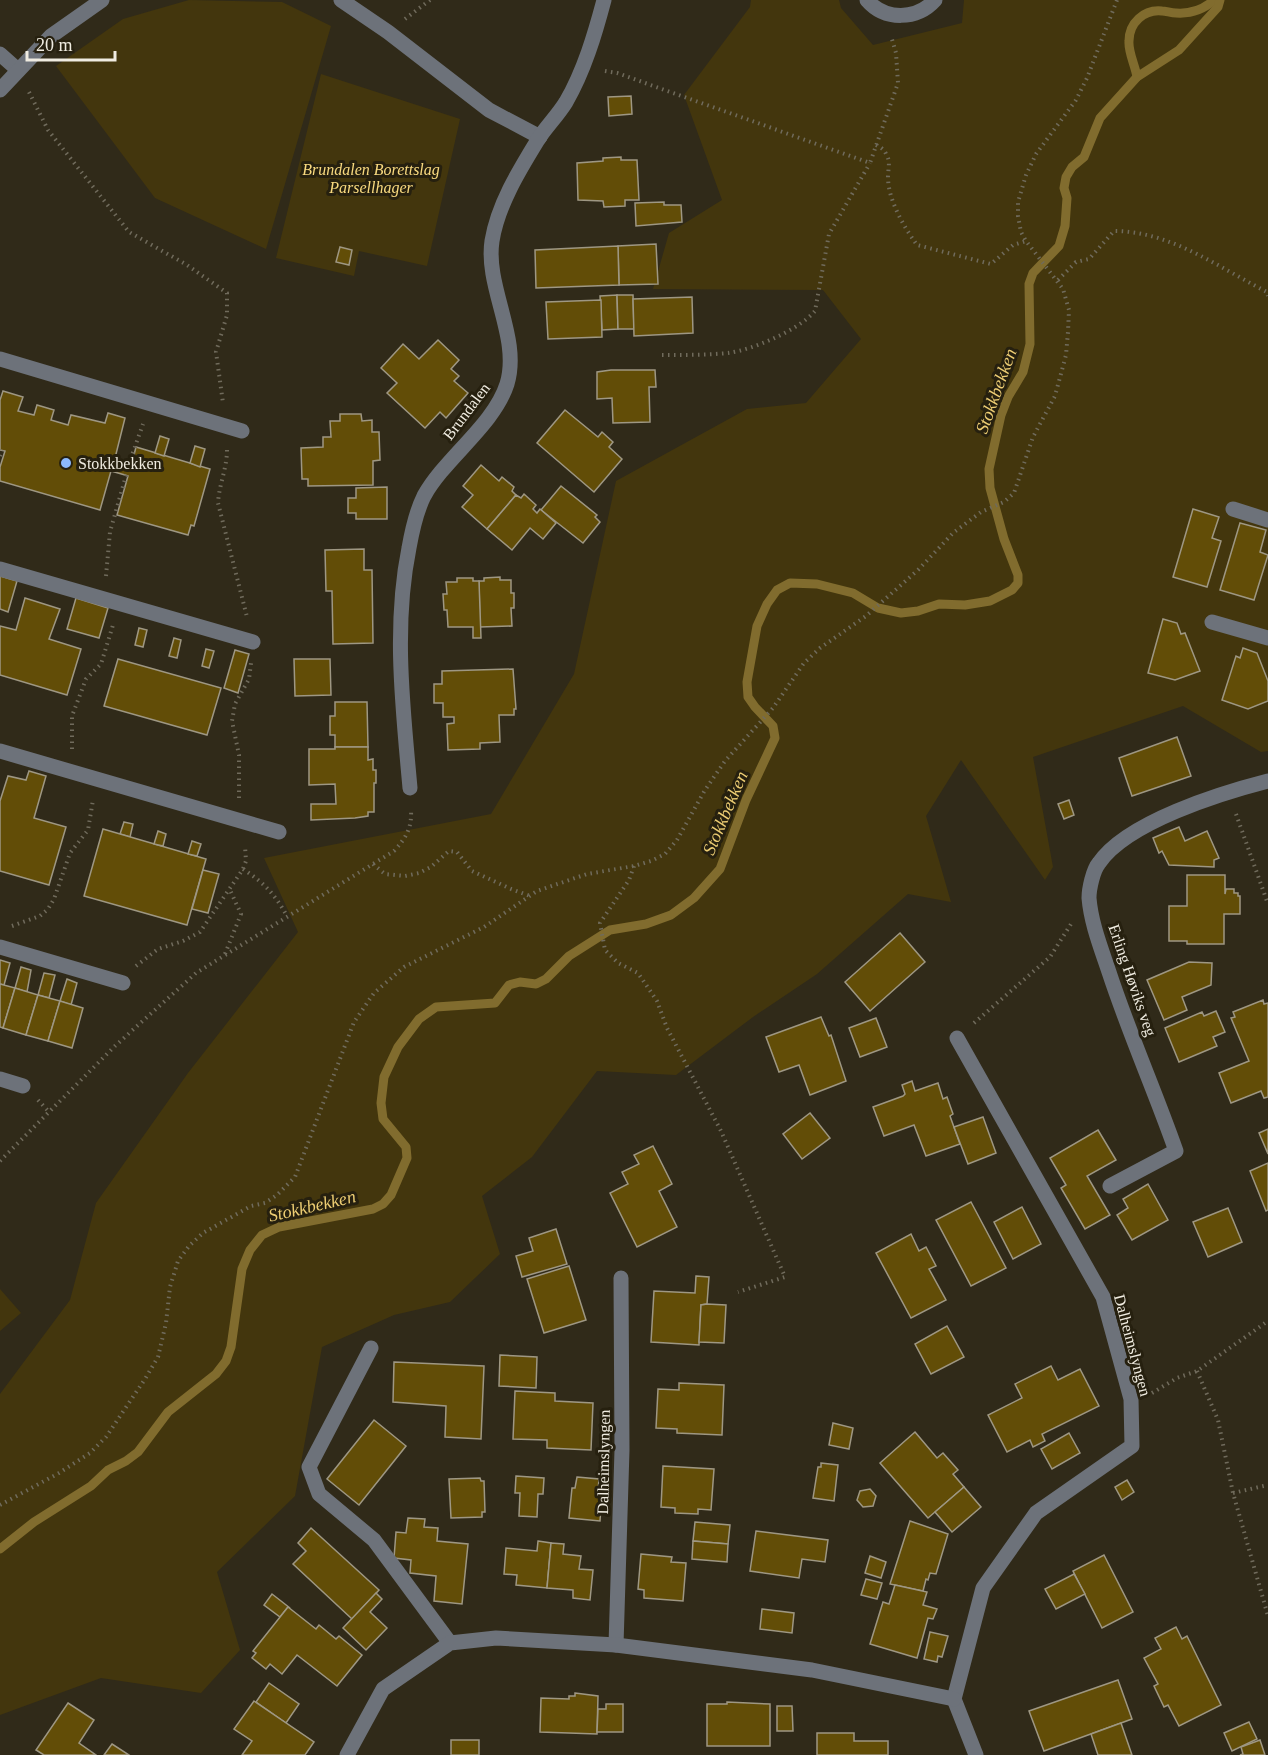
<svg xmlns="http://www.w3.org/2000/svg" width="1268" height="1755" font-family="Georgia,serif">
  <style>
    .green { fill: #43360d }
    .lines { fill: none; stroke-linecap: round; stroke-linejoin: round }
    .stream { stroke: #816c2e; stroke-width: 9 }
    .building { fill: #624d07; stroke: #9e9783; stroke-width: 1.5 }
    .path { stroke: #706b5c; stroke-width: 4; stroke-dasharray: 1.5 4.5; stroke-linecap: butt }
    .minor { stroke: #6d727a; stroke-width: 15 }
    .poi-dot { fill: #8cb9fc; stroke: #26200f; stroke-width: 2 }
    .labels { text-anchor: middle; stroke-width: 6; stroke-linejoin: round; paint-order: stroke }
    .park-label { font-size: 16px; font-style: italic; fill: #f8d97f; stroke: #26200f }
    .street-label { font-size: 16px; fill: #f0ece1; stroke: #26200f }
    .poi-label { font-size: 16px; fill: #f0ece1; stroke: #26200f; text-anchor: start }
    .water-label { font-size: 18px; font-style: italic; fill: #edcd73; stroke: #26200f }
  </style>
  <rect width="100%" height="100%" fill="#302a19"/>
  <!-- green -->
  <g class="green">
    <path d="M189 0 282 2 331 26 266 249 155 198 56 66 123 19Z"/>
    <path d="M751 0H839L841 8 873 45 962 23 964 0H1268V751L1261 752 1183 706 1033 757 1053 867 1045 880 961 760 926 816 951 902 908 894 817 974 753 1017 676 1075 597 1071 532 1157 482 1196 500 1254 450 1302 394 1315 322 1347 295 1496 217 1572 240 1650 201 1693 101 1678 0 1715V1394L70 1300 96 1203 188 1073 298 932 264 858 491 814 574 674 616 481 747 409 806 403 861 339 823 290 653 289 669 233 722 200 684 95 750 7Z"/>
    <path d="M321 74 460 119 427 266 359 251 354 276 276 258Z"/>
    <path d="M0 1289 21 1313 0 1331Z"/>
  </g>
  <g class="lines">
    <!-- stream -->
    <g class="stream">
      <path d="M1137 77C1135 65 1128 52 1129 41 1129 23 1144 9 1162 11 1166 11 1171 13 1176 13 1190 14 1203 10 1214 0"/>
      <path d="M0 1549 34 1522 91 1486 108 1470 126 1461 138 1452 168 1412 216 1374 226 1361 231 1347 242 1269 250 1250 262 1235 279 1227 373 1209 383 1204 391 1195 407 1158 406 1147 383 1119 381 1103 384 1077 398 1047 419 1019 436 1007 495 1003 509 985 520 982 536 984 546 979 569 956 610 930 646 924 671 915 694 898 720 869 746 800 775 738 773 726 755 707 748 697 747 682 757 626 767 604 777 590 790 583 817 584 853 593 878 608 901 613 918 611 939 604 965 605 990 601 1012 590 1018 583V575L1004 539 990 488 989 469 1001 415 1008 397 1023 372 1030 344 1029 284 1033 273 1059 246 1065 226 1067 198 1064 188 1066 177 1072 167 1084 157 1100 118 1137 77 1179 50 1218 7 1220 0"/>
    </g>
  </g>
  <!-- building -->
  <g class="building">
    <path d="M631 96 632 114 609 116 608 97Z"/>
    <path d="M621 157V160H637L639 200H625V206L604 207 603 201 578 200 577 163 603 161V158Z"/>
    <path d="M664 202V205H681L682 222 636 226 635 203Z"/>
    <path d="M656 244 658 284 619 285 618 246Z"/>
    <path d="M618 246 619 285 536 288 535 250Z"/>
    <path d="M340 247 352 250 349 265 336 262Z"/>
    <path d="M617 295 618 329 602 330 600 296Z"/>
    <path d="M617 295H633L634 329H618Z"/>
    <path d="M692 297 693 333 634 336 633 299Z"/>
    <path d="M601 300 602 337 548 339 546 302Z"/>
    <path d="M438 340 459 360 451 369 459 376 454 381 468 393 446 418 440 412 425 428 387 393 397 383 381 368 403 344 419 359Z"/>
    <path d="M611 370H655L656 387H649L650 422 613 423 612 398 597 399V372Z"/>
    <path d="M3 391 23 397 18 411 34 415 37 405 54 410 51 420 68 425 71 415 105 423 108 413 125 418 115 458 132 463 136 447 210 469 194 526 191 525 188 535 117 515 128 476 125 475 111 471 100 510 0 481V467L5 451 0 450V400Z"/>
    <path d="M565 410 598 437 602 432 613 442 609 447 622 459 594 492 537 443Z"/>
    <path d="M340 414H361L362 421 372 420V432H379L380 460 373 461V485L308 486V479H302L301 448 323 447V437H331L330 421H340Z"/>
    <path d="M160 436 169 439 164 456 155 453Z"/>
    <path d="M195 446 205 449 200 467 190 463Z"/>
    <path d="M481 465 499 481 502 477 514 487 512 491 516 495 487 529 462 507 473 495 463 486Z"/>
    <path d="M561 486 597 515 595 517 600 522 583 543 541 510Z"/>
    <path d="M387 487V519H356V513H348V498H356V488Z"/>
    <path d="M524 494 536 505 533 509 537 513 540 509 556 523 543 539 530 528 512 550 487 529 516 495 521 498Z"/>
    <path d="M1193 509 1219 517 1212 538 1221 541 1207 587 1173 577Z"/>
    <path d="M1240 523 1266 530 1260 552 1268 555 1254 600 1220 590Z"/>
    <path d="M364 549V570H372L373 643 333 644 332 591H326L325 550Z"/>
    <path d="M0 576 17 581 8 612 0 609Z"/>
    <path d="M500 577V580H511V593H514V608H511L512 626 480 627 479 581H484V578Z"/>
    <path d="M457 578H473V581H479L481 638H473V627H448L447 610H444L443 594H447L446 582H457Z"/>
    <path d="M25 598 60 609 49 639 81 649 67 695 0 675V626L16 630Z"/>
    <path d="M76 598 108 608 99 638 67 629Z"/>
    <path d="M1163 619 1177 623 1181 634 1185 633 1200 671 1175 680 1148 673Z"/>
    <path d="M139 628 147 630 143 647 135 645Z"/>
    <path d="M174 638 181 640 177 658 169 656Z"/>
    <path d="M1243 648 1257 653 1268 681V701L1248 709 1222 700 1236 656 1240 658Z"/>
    <path d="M206 649 214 651 209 668 202 666Z"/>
    <path d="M235 650 249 654 238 693 224 688Z"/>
    <path d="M118 659 221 688 207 735 104 706Z"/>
    <path d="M294 659H330L331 695 295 696Z"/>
    <path d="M513 669 516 709H514V715H499L500 742 480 743V749L448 750 447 724 454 723V717H443V703H434V684H442V671Z"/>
    <path d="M335 702H367L368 747H335V735H330V716H335Z"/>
    <path d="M1177 737 1191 776 1132 796 1119 758Z"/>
    <path d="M335 747H368V760L373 759V770H376V783H374V812H368V816L355 818 311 820V804H336L335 784 309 785V749H335Z"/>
    <path d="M29 771 46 776 34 818 66 827 49 885 0 871V801L8 776 26 780Z"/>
    <path d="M1069 800 1074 815 1064 819 1058 804Z"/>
    <path d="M124 822 133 824 130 837 120 834Z"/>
    <path d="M1179 827 1185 841 1207 831 1219 858 1214 860V867L1169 865 1162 851 1159 853 1153 838Z"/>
    <path d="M103 829 206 859 187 925 84 896Z"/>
    <path d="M158 831 166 834 163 846 154 844Z"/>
    <path d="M192 841 201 844 197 856 188 854Z"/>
    <path d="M203 870 219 874 208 913 192 909Z"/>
    <path d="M1187 875H1225V894L1226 889H1234V893H1238V896H1240V914H1224V944H1187V941H1169V906H1187Z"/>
    <path d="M900 933 925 962 870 1011 845 982Z"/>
    <path d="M0 960 10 963 4 985 0 984Z"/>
    <path d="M1189 962 1212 963 1211 985 1182 997 1187 1010 1164 1020 1147 980Z"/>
    <path d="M21 967 31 970 27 992 15 988Z"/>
    <path d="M44 973 55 975 49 998 38 995Z"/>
    <path d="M67 979 77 983 71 1005 60 1001Z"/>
    <path d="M0 984 15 988 3 1028 0 1027Z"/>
    <path d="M15 988 38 995 26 1035 3 1028Z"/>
    <path d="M38 995 60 1001 48 1041 26 1035Z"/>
    <path d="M1263 1000 1264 1004 1268 1003V1097L1264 1098 1261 1091 1231 1103 1219 1073 1249 1061 1231 1018 1235 1017 1233 1012Z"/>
    <path d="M60 1001 83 1008 72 1048 48 1041Z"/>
    <path d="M1216 1011 1225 1032 1213 1037 1217 1046 1179 1062 1165 1028 1202 1012 1204 1016Z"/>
    <path d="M821 1017 829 1036 831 1035 846 1081 810 1095 799 1065 779 1072 766 1037Z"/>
    <path d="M876 1018 887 1047 860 1057 849 1028Z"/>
    <path d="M912 1081 915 1091 938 1083 943 1099 947 1097 953 1114 950 1116 960 1144 926 1156 914 1125 884 1136 873 1107 903 1096 905 1094 902 1085Z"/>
    <path d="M810 1113 830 1138 802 1159 783 1134Z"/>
    <path d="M983 1117 996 1153 968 1164 954 1127Z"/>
    <path d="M1268 1129V1154L1259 1133Z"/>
    <path d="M1098 1130 1116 1160 1087 1176 1110 1215 1085 1229 1061 1188 1066 1185 1050 1158Z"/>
    <path d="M653 1146 672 1184 659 1191 677 1227 637 1247 610 1193 628 1184 622 1172 639 1164 634 1155Z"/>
    <path d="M1268 1163V1210L1266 1211 1250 1171Z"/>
    <path d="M1148 1184 1168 1220 1132 1240 1117 1215 1128 1208 1123 1199Z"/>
    <path d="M971 1202 1006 1268 971 1286 936 1220Z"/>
    <path d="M1022 1207 1041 1244 1013 1259 994 1222Z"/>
    <path d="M1228 1208 1242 1242 1208 1257 1193 1222Z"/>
    <path d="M556 1229 567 1264 522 1277 516 1256 533 1251 529 1238Z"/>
    <path d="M911 1234 919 1251 926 1247 936 1266 929 1269 946 1300 911 1318 876 1253Z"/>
    <path d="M569 1266 586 1320 544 1333 527 1279Z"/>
    <path d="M696 1276 709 1277 707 1304 701 1305 699 1345 651 1342 654 1291 695 1293Z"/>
    <path d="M707 1304 726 1305 724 1343 699 1342 701 1305Z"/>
    <path d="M947 1326 964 1357 931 1374 915 1344Z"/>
    <path d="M500 1355 537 1357 536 1388 499 1386Z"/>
    <path d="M394 1362 484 1366 481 1439 445 1437 446 1406 393 1402Z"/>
    <path d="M1051 1366 1058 1380 1080 1369 1099 1406 1042 1434 1045 1441 1033 1447 1030 1440 1007 1452 988 1415 1022 1398 1015 1384Z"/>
    <path d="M679 1383 724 1385 722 1435 677 1433V1429L656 1428 658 1389 679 1390Z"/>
    <path d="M515 1391 555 1393V1401L593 1403 591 1450 547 1448V1440L513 1439Z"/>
    <path d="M374 1420 406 1446 359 1505 327 1479Z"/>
    <path d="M833 1423 853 1428 849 1449 829 1445Z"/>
    <path d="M915 1432 937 1458 943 1453 958 1470 953 1474 964 1487 928 1518 880 1463Z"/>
    <path d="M1069 1433 1080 1453 1052 1469 1041 1449Z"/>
    <path d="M821 1463 838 1465 834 1501 813 1498 818 1467H821Z"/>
    <path d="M663 1466 714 1469 711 1510 698 1509V1514L675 1513V1508L661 1507Z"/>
    <path d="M516 1476 544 1478 543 1494H538L537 1517 519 1516 520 1493H515Z"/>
    <path d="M577 1477 599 1479 598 1491H602L600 1521 569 1518 572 1488H575Z"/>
    <path d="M480 1478 481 1481H484L485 1512H482V1517L451 1518 449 1479Z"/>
    <path d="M1127 1480 1134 1492 1122 1500 1115 1487Z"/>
    <path d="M964 1487 981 1507 952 1532 935 1512Z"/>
    <path d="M870 1489 876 1496 873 1506 863 1507 857 1500 860 1491Z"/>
    <path d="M408 1518 425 1519 424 1527 438 1528 437 1541 468 1544 462 1604 434 1601 436 1576 410 1573 411 1560 394 1558 396 1532 406 1533Z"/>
    <path d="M910 1521 948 1534 936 1574 930 1573 928 1580 926 1579 923 1591 890 1584Z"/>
    <path d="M695 1522 730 1525 728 1544 693 1541Z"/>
    <path d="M311 1528 379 1590 352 1619 293 1564 306 1551 298 1543Z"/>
    <path d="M756 1531 828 1540 825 1562 802 1559 799 1578 750 1571Z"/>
    <path d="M538 1541 551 1543 547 1588 516 1585 517 1575 504 1574 506 1548 537 1551Z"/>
    <path d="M693 1541 728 1544 727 1562 692 1559Z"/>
    <path d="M551 1543 564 1544 563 1554 581 1556 579 1569 593 1570 590 1600 573 1598V1590L547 1588Z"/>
    <path d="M641 1554 672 1557 671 1562 686 1563 683 1601 644 1598V1590L638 1589Z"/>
    <path d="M1104 1555 1133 1612 1102 1628 1073 1571Z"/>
    <path d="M870 1556 886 1562 881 1578 865 1573Z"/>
    <path d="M1074 1574 1085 1594 1056 1609 1045 1589Z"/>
    <path d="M866 1579 882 1583 877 1599 861 1595Z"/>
    <path d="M895 1585 927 1592 923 1605 937 1609 933 1619 928 1618 917 1658 870 1644 883 1602 889 1604Z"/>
    <path d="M376 1593 382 1599 370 1612 387 1628 366 1650 343 1628Z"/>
    <path d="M272 1594 290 1608 288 1607 280 1617 264 1605Z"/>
    <path d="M288 1607 316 1629 319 1625 336 1639 339 1636 362 1655 337 1686 297 1655 282 1674 270 1664 266 1669 252 1658 256 1653 253 1651Z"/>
    <path d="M762 1609 794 1613 792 1633 760 1629Z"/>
    <path d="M1176 1627 1182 1639 1187 1636 1221 1705 1179 1726 1168 1705 1164 1707 1154 1686 1158 1684 1144 1658 1161 1649 1155 1638Z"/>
    <path d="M930 1632 948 1636 942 1657 938 1656 937 1662 924 1659Z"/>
    <path d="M1118 1680 1132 1719 1044 1751 1029 1711Z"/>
    <path d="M269 1683 299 1704 286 1723 256 1702Z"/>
    <path d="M575 1693 598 1696 597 1734 540 1732 541 1698 569 1699V1696H575Z"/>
    <path d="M254 1701 314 1742 305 1755H242L252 1741 234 1729Z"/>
    <path d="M727 1702 770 1704V1746H707V1704H727Z"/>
    <path d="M68 1703 94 1720 79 1743 96 1755H44L36 1750Z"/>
    <path d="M606 1704H623V1732H597L598 1709H606Z"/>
    <path d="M777 1706H792L793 1731H777Z"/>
    <path d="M1249 1722 1257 1739 1232 1751 1224 1733Z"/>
    <path d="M1121 1723 1132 1755H1098L1091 1734Z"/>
    <path d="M817 1733H854V1741H888V1755H817Z"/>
    <rect x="451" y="1740" width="28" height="15"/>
    <path d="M1260 1740 1265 1755H1240L1243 1754 1241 1747Z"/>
    <path d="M112 1744 129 1755H104Z"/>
  </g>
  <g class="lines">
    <!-- path -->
    <g class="path">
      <path d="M405 19 430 0"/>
      <path d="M605 71 617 73 870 163 898 83 896 53 891 36"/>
      <path d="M29 92 48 130 129 232 187 265 227 293V315L216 352 223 403"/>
      <path d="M876 145C880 147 884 149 886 154 891 162 888 168 888 177 888 200 904 227 917 245L991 264 1013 245 1026 241"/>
      <path d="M1058 280 1076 262 1089 259 1114 231C1170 231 1218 267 1267 292L1268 296"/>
      <path d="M662 355C684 355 706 355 728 353 752 350 799 330 815 311L829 234 870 163"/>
      <path d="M227 450C227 468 219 485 218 503L247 617"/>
      <path d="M0 456 2 450"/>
      <path d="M106 576 110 532 131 458 143 424"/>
      <path d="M72 749V716L86 679 101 664 113 625"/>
      <path d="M239 798V755L232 721 235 704 249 679 251 663"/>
      <path d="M1236 814 1268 904"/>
      <path d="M373 864 385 874 405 876 419 873 431 867 449 851 457 852 472 871 511 889 530 896"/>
      <path d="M634 866 629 880 600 923 605 950 618 963 638 973 657 1001 667 1028 721 1131 785 1277 738 1292"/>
      <path d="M243 869C264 883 274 893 287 916"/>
      <path d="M12 926 40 916 48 909 54 899 70 853 88 830 93 800"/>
      <path d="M225 954 241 914 230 890"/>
      <path d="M136 966 158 949 183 941 200 932 243 869 246 861 245 846"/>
      <path d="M974 1023 1050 957 1071 924"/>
      <path d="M38 1100 50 1113"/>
      <path d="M0 1161 115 1046 196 973 394 851C406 838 412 828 411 810"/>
      <path d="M1197 1371 1218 1420 1233 1493 1268 1616"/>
      <path d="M1152 1393 1177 1378 1197 1371 1268 1321"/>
      <path d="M1233 1493 1268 1485"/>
      <path d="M0 1505 59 1473 90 1453 106 1437 145 1379 158 1357 166 1323 170 1287 178 1261 189 1246 203 1233 251 1206 265 1203 277 1195 295 1177 354 1022 374 993 404 967 484 927 537 891 587 874 634 866 651 861 665 854 677 840 705 790 725 761 773 708 804 663 820 648 866 616 919 569 953 533 981 512 1004 502 1014 493 1033 437 1055 396 1066 355 1068 332 1069 310 1063 289 1026 241 1021 232 1018 216V202L1026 175 1036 154 1076 100 1087 78 1117 0"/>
    </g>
    <!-- minor -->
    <g class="minor">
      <path d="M341 0 388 32 489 110 540 137"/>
      <path d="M867 0C885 21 917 20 935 0"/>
      <path d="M0 54 18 70"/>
      <path d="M0 90 51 36 102 0"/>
      <path d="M0 359 242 431"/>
      <path d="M1233 509 1268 520"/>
      <path d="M0 569 253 642"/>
      <path d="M1212 622 1268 638"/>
      <path d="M0 751 279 832"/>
      <path d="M410 788C403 709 393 627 409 548 412 531 416 512 424 496 445 458 494 425 507 384 521 338 485 287 492 241 498 204 520 169 539 138 547 126 558 115 566 102 584 71 595 34 604 0"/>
      <path d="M0 947 123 983"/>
      <path d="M957 1038 1103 1297 1131 1399 1132 1446 1036 1513 983 1588 954 1699 976 1755"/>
      <path d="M0 1079 23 1086"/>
      <path d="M1110 1186 1176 1151C1155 1091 1129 1033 1109 972 1101 948 1091 923 1089 898 1089 889 1093 870 1099 863 1127 822 1221 793 1268 781"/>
      <path d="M371 1348 309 1467 319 1494 374 1540 450 1643"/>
      <path d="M616 1645 622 1450 621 1278"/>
      <path d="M347 1755 383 1689 450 1643 496 1638 616 1645 812 1670 954 1699"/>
    </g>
  </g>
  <!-- markers -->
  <circle class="poi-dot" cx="66" cy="463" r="6"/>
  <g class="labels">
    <!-- park labels -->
    <g class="park-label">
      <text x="371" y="175">Brundalen Borettslag<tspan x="371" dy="18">Parsellhager</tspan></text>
    </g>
    <!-- street labels -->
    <g class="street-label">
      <text transform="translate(466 411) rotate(-53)" y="6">Brundalen</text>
      <text transform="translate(1133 980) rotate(71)" y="6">Erling Høviks veg</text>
      <text transform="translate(1133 1345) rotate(75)" y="6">Dalheimslyngen</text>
      <text transform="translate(603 1462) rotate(-89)" y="6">Dalheimslyngen</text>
    </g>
    <!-- poi labels -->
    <g class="poi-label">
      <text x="78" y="469">Stokkbekken</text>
    </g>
    <!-- water labels -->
    <g class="water-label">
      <text transform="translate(996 391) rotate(-70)" y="6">Stokkbekken</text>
      <text transform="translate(725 813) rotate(-67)" y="6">Stokkbekken</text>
      <text transform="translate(312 1206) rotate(-13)" y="6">Stokkbekken</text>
    </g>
  </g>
  <!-- scale -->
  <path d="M27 51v9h88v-9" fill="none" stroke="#f0ece1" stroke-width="3"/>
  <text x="36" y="51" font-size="18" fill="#f0ece1" stroke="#26200f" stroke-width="4.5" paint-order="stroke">20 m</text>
</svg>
